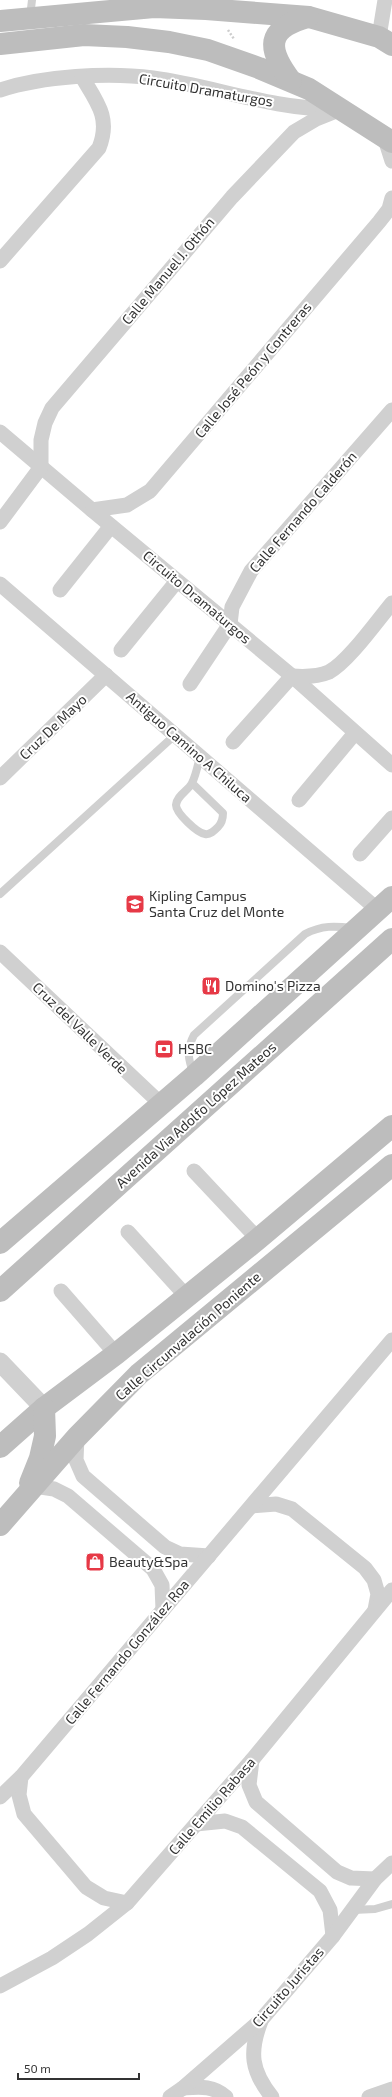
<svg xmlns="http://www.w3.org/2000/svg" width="392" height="2097" font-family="'Exo 2',sans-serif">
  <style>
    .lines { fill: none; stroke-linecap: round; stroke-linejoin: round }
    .path { stroke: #cdcdcd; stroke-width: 2.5; stroke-dasharray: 2 2; stroke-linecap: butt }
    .service { stroke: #d0d0d0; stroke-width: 8 }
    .minor { stroke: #d0d0d0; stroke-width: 15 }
    .tertiary { stroke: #d0d0d0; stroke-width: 19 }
    .secondary { stroke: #bdbdbd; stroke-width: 22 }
    .labels { text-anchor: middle; stroke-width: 4; stroke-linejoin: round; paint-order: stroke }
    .street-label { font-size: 14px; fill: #333; stroke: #fff }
    .poi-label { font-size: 14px; fill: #333; stroke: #fff; text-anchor: start }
  </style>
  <rect width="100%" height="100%" fill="#fff"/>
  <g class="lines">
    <!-- path -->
    <path class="path" d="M228 30 234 39"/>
    <!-- service -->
    <g class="service">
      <path d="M30 17 32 0"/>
      <path d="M192 783 223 813C223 819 222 823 218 827 214 831 210 835 205 834 197 833 176 813 176 805 177 795 188 791 192 783 196 775 198 765 200 756"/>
      <path d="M0 894 175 735"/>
      <path d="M194 1075C188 1059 186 1050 194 1035L305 934C322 925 335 926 353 928"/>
      <path d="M353 1910 375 1909 392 1904"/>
    </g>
    <!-- minor -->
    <g class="minor">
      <path d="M379 37 385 0"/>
      <path d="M0 90C43 76 108 72 153 78 213 86 272 109 332 109"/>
      <path d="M384 136 392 161"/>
      <path d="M0 261 99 148C111 118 97 102 82 77"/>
      <path d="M0 432 92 510 292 676 392 765"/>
      <path d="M92 510 127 505 150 491 379 222 389 209 392 198"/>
      <path d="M0 522 41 467V440L45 423 52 408 232 197 294 132 316 119 341 109"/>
      <path d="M0 584 378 910"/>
      <path d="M60 590 111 526"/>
      <path d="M121 650 177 581"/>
      <path d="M190 684 230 624 232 607 251 571 392 410"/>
      <path d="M233 742 292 676C305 677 317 677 329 672 348 662 377 621 392 603"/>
      <path d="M0 778 106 675"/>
      <path d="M299 800 355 733"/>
      <path d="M360 854 392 818"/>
      <path d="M0 952 161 1104"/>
      <path d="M194 1171 258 1239"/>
      <path d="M128 1232 187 1297"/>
      <path d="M61 1291 116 1354"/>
      <path d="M77 1437 76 1460 83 1476 165 1547 180 1554 209 1556"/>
      <path d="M34 1486 54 1489 68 1496 153 1569 162 1585 163 1610"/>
      <path d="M252 1506 276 1504 292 1509 365 1568 374 1580 378 1594 375 1610"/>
      <path d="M252 1760 249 1785 256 1802 337 1872 351 1878 375 1879"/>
      <path d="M21 1777 19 1795 24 1814 86 1887 104 1898 127 1903"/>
      <path d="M0 1797 21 1777 392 1340"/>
      <path d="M196 1824 225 1821 242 1827 320 1891 330 1910 333 1936"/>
      <path d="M0 1986 52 1958 88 1934 127 1903 252 1760 392 1590"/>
      <path d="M261 2021C249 2052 251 2071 272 2097"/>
      <path d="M183 2088C199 2087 213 2085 226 2097"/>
      <path d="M170 2097 183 2088 261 2020 333 1936 375 1879 392 1863"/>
      <path d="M369 2097 392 2089"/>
    </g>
    <!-- tertiary -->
    <path class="tertiary" d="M0 1362 44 1408"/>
    <!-- secondary -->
    <g class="secondary">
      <path d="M0 21 154 7 206 9 309 17 379 37 392 45"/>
      <path d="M0 44 84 35 127 37 169 42 208 50 259 68 309 89 392 142"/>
      <path d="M291 81C267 49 265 29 308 17"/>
      <path d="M0 1243 194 1076 392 897"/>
      <path d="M0 1291 392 939"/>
      <path d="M0 1447 44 1408 116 1354 258 1239 392 1126"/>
      <path d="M30 1483 40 1458 45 1436 44 1408"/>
      <path d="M0 1525 77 1437 139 1374 392 1165"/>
    </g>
  </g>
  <!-- icons -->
  <defs>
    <g id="school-square" transform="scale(1)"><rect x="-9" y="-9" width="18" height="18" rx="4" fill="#e63946" stroke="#fff"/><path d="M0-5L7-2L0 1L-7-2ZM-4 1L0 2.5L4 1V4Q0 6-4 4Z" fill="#fff"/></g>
    <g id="restaurant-square" transform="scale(1)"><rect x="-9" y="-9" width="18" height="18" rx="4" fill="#e63946" stroke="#fff"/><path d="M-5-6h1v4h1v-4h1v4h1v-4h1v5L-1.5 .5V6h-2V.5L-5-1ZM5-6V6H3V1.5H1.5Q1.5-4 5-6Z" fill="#fff"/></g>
    <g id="bank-square" transform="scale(1)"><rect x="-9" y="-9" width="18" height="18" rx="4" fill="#e63946" stroke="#fff"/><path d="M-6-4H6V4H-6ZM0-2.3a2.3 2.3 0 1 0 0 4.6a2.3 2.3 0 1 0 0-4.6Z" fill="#fff"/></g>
    <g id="shop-square" transform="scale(1)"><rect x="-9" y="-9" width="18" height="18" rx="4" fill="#e63946" stroke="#fff"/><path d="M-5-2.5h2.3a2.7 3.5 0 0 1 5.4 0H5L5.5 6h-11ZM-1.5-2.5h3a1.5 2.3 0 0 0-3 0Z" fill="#fff"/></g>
  </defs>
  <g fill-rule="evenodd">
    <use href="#school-square" x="135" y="904"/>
    <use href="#restaurant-square" x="211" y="986"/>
    <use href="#bank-square" x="164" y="1049"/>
    <use href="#shop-square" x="95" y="1562"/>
  </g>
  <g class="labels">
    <!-- street labels -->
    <g class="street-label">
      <text transform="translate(206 90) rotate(10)" y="5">Circuito Dramaturgos</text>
      <text transform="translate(168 271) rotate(-50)" y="5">Calle Manuel J. Othón</text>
      <text transform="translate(253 370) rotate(-50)" y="5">Calle José Peón y Contreras</text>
      <text transform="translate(303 512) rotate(-49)" y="5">Calle Fernando Calderón</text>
      <text transform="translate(197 597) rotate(40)" y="5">Circuito Dramaturgos</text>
      <text transform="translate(53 727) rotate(-44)" y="5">Cruz De Mayo</text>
      <text transform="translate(189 747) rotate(41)" y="5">Antiguo Camino A Chiluca</text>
      <text transform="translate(80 1028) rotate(44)" y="5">Cruz del Valle Verde</text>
      <text transform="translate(196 1115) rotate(-42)" y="5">Avenida Via Adolfo López Mateos</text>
      <text transform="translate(188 1336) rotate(-41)" y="5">Calle Circunvalación Poniente</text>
      <text transform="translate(127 1652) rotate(-50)" y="5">Calle Fernando González Roa</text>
      <text transform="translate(212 1806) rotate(-49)" y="5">Calle Emilio Rabasa</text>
      <text transform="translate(288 1987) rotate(-49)" y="5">Circuito Juristas</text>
    </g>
    <!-- poi labels -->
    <g class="poi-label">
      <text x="149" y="901">Kipling Campus<tspan x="149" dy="16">Santa Cruz del Monte</tspan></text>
      <text x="225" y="991">Domino's Pizza</text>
      <text x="178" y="1054">HSBC</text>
      <text x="109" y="1567">Beauty&amp;Spa</text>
    </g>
  </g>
  <!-- scale -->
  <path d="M18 2073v6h121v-6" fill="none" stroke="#333333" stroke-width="2"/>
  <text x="24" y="2073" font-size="12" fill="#333333" stroke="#ffffff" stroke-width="3" paint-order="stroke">50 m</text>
</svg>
